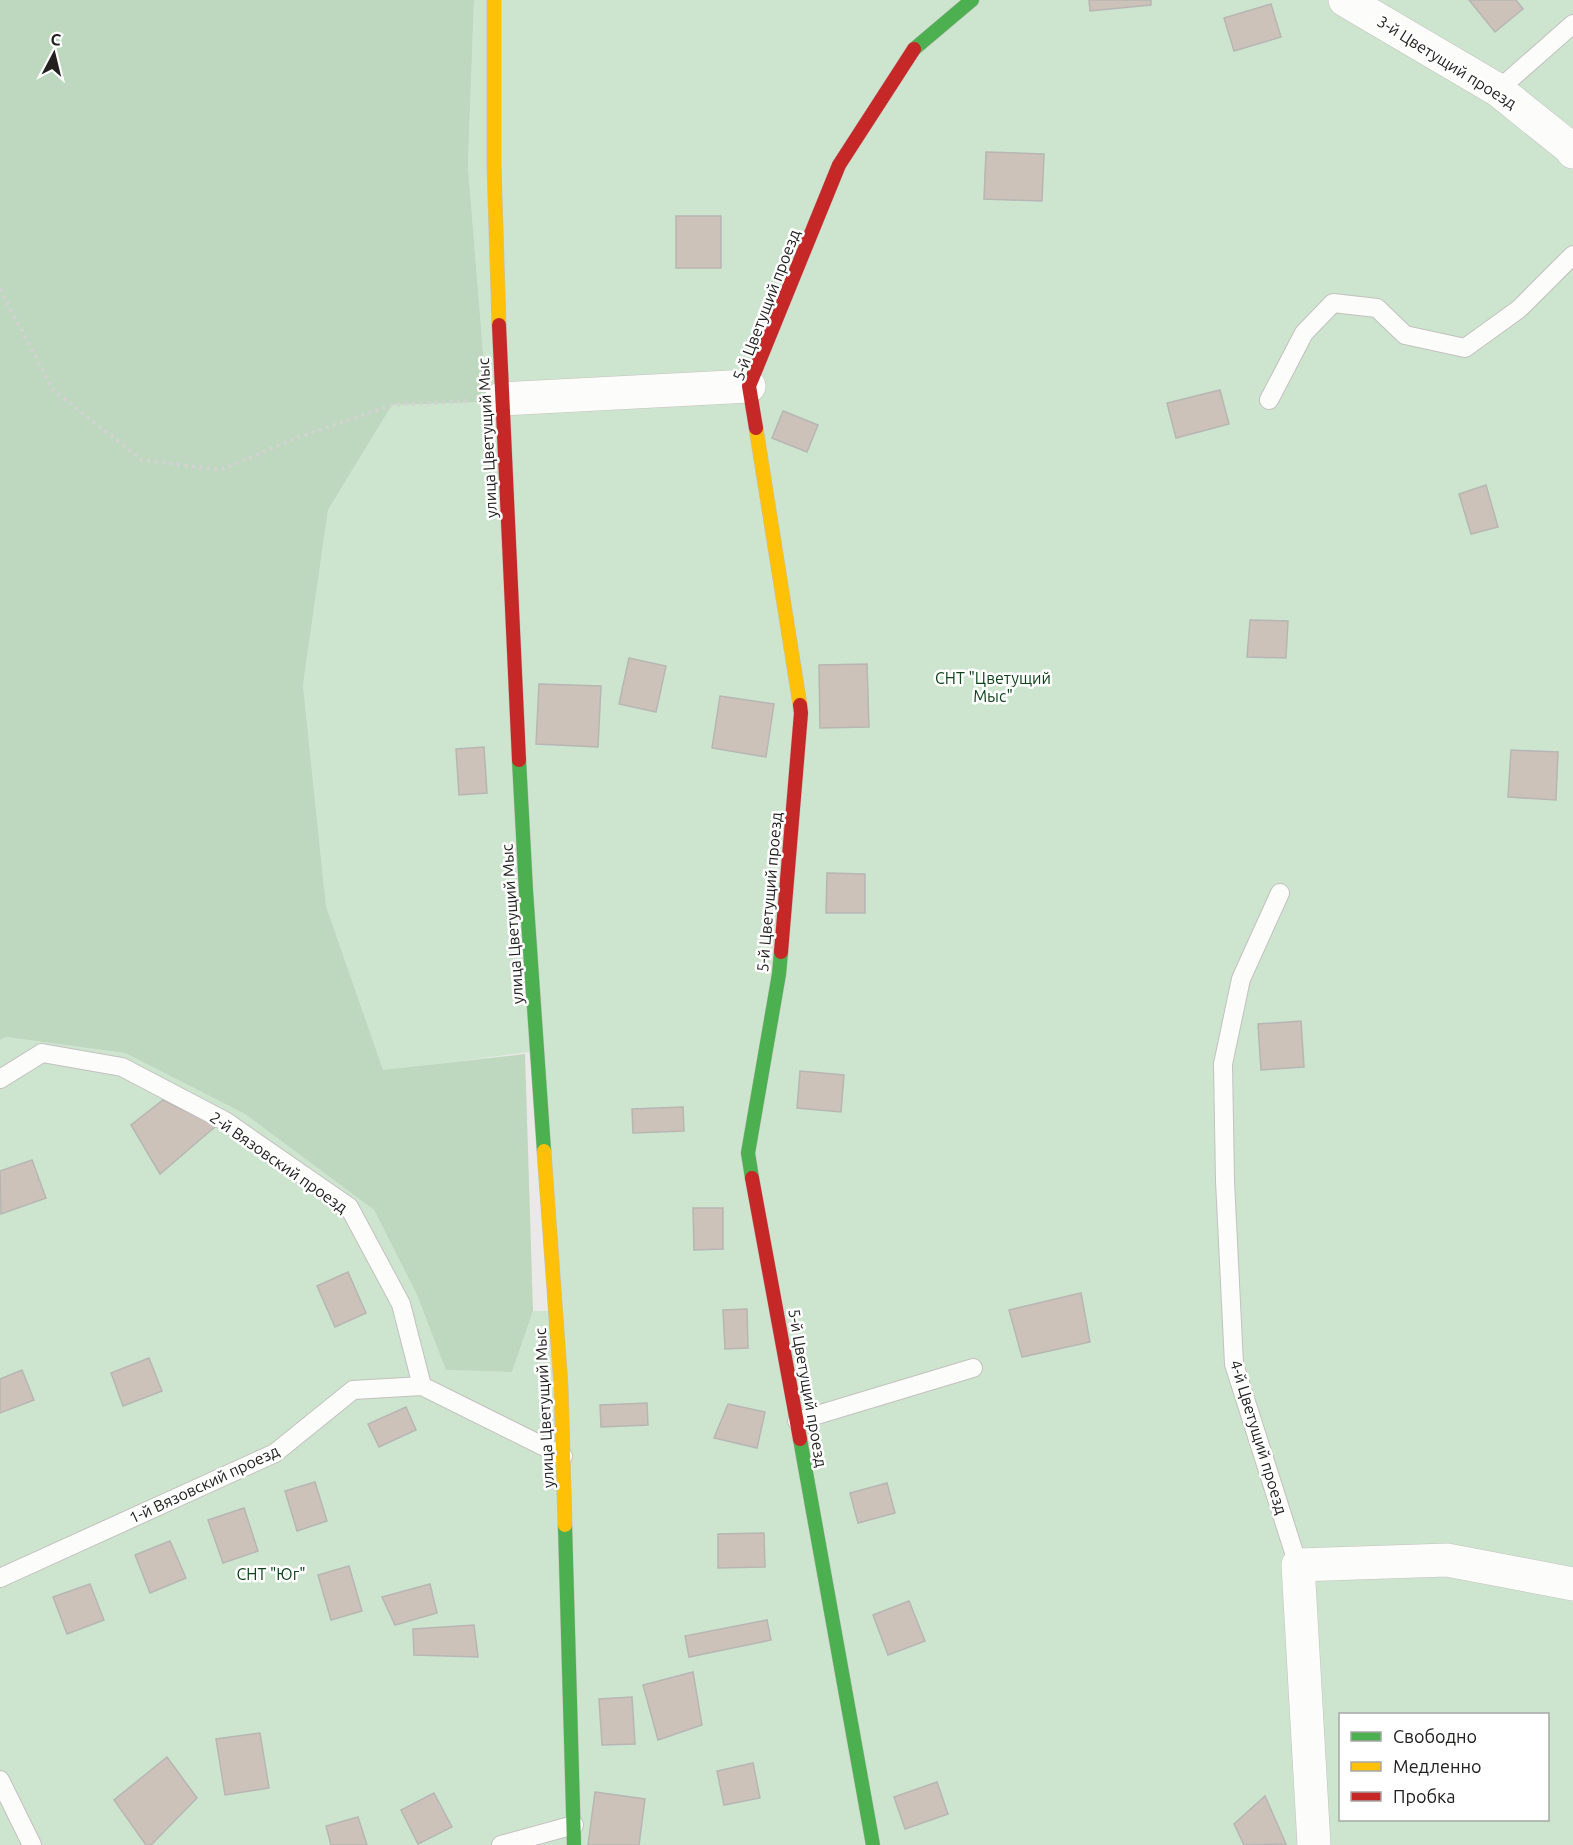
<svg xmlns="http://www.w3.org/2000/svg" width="1573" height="1845" font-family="Ubuntu,sans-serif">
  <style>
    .green { fill: #cde5ce; fill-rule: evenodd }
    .forest { fill: #bed7bf }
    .building { fill: #ccc2b9; stroke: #b7b6b4; stroke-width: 1.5 }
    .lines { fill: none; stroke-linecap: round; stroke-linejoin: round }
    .lane-casing { stroke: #c3c1bf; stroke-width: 20 }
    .street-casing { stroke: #c3c1bf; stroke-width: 34 }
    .fast-casing { stroke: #c3c1bf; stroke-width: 15 }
    .slow-casing { stroke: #c3c1bf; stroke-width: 15 }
    .jam-casing { stroke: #c3c1bf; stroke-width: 15 }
    .path { stroke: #d2d2d2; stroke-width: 4; stroke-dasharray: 3 4.5; stroke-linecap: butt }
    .lane { stroke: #fcfcfb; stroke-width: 18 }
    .street { stroke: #fcfcfb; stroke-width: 33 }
    .fast { stroke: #4caf50; stroke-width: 14 }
    .slow { stroke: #ffc107; stroke-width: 14 }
    .jam { stroke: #c62828; stroke-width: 14 }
    .labels { text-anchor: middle; stroke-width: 5; stroke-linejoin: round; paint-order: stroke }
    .street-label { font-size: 16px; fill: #232120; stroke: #fff }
    .park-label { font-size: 16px; fill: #0e431b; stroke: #fff }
  </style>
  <rect width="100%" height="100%" fill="#ebe9e7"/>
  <!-- green -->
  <path class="green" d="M474 0H1573V1845H0V1040L6 1037 125 1053 245 1114 374 1210 417 1295 447 1370 512 1372 533 1311H555L537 1051 383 1071 326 906 303 684 328 510 392 405 487 402 468 166ZM1340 1714H1548V1820H1340Z"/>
  <!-- forest -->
  <path class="forest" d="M0 0H474L468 166 487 402 392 405 328 510 303 685 326 906 383 1070 525 1054 533 1311 512 1372 446 1370 417 1295 374 1210 245 1114 125 1053 6 1037 0 1040Z"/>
  <!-- building -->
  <g class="building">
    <path d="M1089 0H1151V5L1090 11Z"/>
    <path d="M1469 0H1516L1523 9 1495 32Z"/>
    <path d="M1271 4 1281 37 1234 51 1224 18Z"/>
    <path d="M986 152 1044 154 1042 201 984 199Z"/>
    <rect x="676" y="216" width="45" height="52"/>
    <path d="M1220 390 1229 424 1176 438 1167 403Z"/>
    <path d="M783 411 818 425 807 452 772 438Z"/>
    <path d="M1486 485 1498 527 1471 534 1459 494Z"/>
    <path d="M1250 620 1288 621 1286 658 1247 657Z"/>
    <path d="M629 658 666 666 656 712 619 704Z"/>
    <path d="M867 664 869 727 820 728 819 665Z"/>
    <path d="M539 684 601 686 598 747 536 744Z"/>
    <path d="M720 696 774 704 766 757 712 748Z"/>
    <path d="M484 747 487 793 459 795 456 749Z"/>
    <path d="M1511 750 1558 752 1556 800 1508 797Z"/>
    <path d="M827 873 865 874V913H826Z"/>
    <path d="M1301 1021 1304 1067 1261 1070 1258 1024Z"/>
    <path d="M800 1071 844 1075 841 1112 797 1108Z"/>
    <path d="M163 1100 216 1126 160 1174 131 1125Z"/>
    <path d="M683 1107 684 1131 633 1133 632 1109Z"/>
    <path d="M32 1160 46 1198 1 1214 0 1171Z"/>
    <path d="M693 1208H723V1249L694 1250Z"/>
    <path d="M348 1272 366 1313 335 1327 317 1286Z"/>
    <path d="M1081 1293 1090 1342 1022 1357 1009 1310Z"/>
    <path d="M747 1309 748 1348 725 1349 723 1310Z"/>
    <path d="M149 1358 162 1391 123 1406 111 1373Z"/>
    <path d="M22 1370 34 1400 0 1413V1379Z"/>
    <path d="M647 1403 648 1425 601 1427 600 1405Z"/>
    <path d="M728 1404 765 1412 757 1448 714 1438Z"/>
    <path d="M406 1407 416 1430 379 1447 368 1424Z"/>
    <path d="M315 1482 327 1521 297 1531 285 1491Z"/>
    <path d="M887 1483 895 1513 858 1523 850 1493Z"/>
    <path d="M244 1508 258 1551 223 1563 208 1520Z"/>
    <path d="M764 1533 765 1567 718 1568V1534Z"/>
    <path d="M170 1541 186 1578 150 1593 135 1555Z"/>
    <path d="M349 1566 362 1611 331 1620 318 1575Z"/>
    <path d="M90 1584 104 1620 67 1634 53 1597Z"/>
    <path d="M430 1584 437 1613 395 1625 382 1597Z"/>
    <path d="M909 1601 925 1641 888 1655 873 1615Z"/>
    <path d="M767 1620 771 1640 689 1657 685 1636Z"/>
    <path d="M474 1625 478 1657 414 1655 413 1629Z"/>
    <path d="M693 1672 702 1725 658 1740 643 1685Z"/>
    <path d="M632 1697 635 1744 602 1745 599 1699Z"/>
    <path d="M260 1733 269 1788 225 1795 216 1739Z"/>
    <path d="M167 1757 197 1798 151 1845H146L114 1800Z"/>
    <path d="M753 1763 760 1798 724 1805 717 1771Z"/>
    <path d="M937 1782 948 1814 905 1829 894 1797Z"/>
    <path d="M595 1792 645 1799 639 1845H588Z"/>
    <path d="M434 1793 452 1827 418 1844 401 1810Z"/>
    <path d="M1265 1796 1286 1844 1244 1845 1234 1824Z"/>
    <path d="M358 1817 367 1845H331L326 1826Z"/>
  </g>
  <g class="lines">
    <!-- lane casing -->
    <g class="lane-casing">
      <g id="lane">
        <path d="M1498 90 1573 24"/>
        <path d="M1269 400 1304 333 1333 303 1377 308 1405 335 1465 348 1519 309 1573 255"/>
        <path d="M1280 893 1241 979 1223 1064 1225 1181 1234 1364 1298 1565"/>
        <path d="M0 1079 42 1053 122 1067 225 1121 349 1207 401 1304 422 1386"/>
        <path d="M797 1421 973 1368"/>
        <path d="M0 1578 275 1453 353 1390 422 1386 563 1456"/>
        <path d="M0 1780 32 1845"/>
        <path d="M501 1845 574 1825"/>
      </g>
    </g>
    <!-- street casing -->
    <g class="street-casing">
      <g id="street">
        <path d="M1345 0 1498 90 1569 147 1573 152"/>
        <path d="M501 399 749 386"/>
        <path d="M1314 1845 1298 1565 1447 1560 1573 1584"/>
      </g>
    </g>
    <!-- fast casing -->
    <g class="fast-casing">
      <g id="fast">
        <path d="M914 49 972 0"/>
        <path d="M519 760 526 891 544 1151"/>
        <path d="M752 1178 748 1153 779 974 781 952"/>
        <path d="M800 1439 873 1845"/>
        <path d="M565 1525 574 1845"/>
      </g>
    </g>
    <!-- slow casing -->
    <g class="slow-casing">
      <g id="slow">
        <path d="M494 0V165L499 325"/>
        <path d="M756 428 800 705"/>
        <path d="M544 1151 561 1386 565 1525"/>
      </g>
    </g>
    <!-- jam casing -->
    <g class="jam-casing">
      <g id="jam">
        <path d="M499 325 519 760"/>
        <path d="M756 428 749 386 839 165 914 49"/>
        <path d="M781 952 801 713 800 705"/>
        <path d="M752 1178 800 1439"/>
      </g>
    </g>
    <!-- path -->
    <path class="path" d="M0 289 53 390 142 460 221 470 296 438 392 405 467 401"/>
    <!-- lane -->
    <use href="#lane" class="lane"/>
    <!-- street -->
    <use href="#street" class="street"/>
    <!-- fast -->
    <use href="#fast" class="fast"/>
    <!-- slow -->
    <use href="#slow" class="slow"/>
    <!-- jam -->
    <use href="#jam" class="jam"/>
  </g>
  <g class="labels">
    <!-- street labels -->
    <g class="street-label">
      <text transform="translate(1447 62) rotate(32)" y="6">3-й Цветущий проезд</text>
      <text transform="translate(766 305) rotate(-69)" y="6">5-й Цветущий проезд</text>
      <text transform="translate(487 438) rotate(-93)" y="6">улица Цветущий Мыс</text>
      <text transform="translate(769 892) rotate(-85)" y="6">5-й Цветущий проезд</text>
      <text transform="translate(512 924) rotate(-94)" y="6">улица Цветущий Мыс</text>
      <text transform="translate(279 1162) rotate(35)" y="6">2-й Вязовский проезд</text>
      <text transform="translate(808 1388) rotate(80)" y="6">5-й Цветущий проезд</text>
      <text transform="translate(544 1408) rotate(-93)" y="6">улица Цветущий Мыс</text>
      <text transform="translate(1259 1437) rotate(73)" y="6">4-й Цветущий проезд</text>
      <text transform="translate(204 1484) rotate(-25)" y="6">1-й Вязовский проезд</text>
    </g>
    <!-- park labels -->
    <g class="park-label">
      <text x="993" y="684">СНТ "Цветущий<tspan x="993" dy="18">Мыс"</tspan></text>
      <text x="271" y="1580">СНТ "Юг"</text>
    </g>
  </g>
  <!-- legend -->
  <rect x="1339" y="1713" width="210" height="108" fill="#ffffff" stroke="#a7a6a6" stroke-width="1.5"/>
  <rect x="1351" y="1732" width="30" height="9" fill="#4caf50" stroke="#a7a6a6" stroke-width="1.5"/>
  <text x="1393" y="1743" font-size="18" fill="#232120">Свободно</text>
  <rect x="1351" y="1762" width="30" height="9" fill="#ffc107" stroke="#a7a6a6" stroke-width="1.5"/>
  <text x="1393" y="1773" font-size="18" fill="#232120">Медленно</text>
  <rect x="1351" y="1792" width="30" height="9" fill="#c62828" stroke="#a7a6a6" stroke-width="1.5"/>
  <text x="1393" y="1803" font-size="18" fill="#232120">Пробка</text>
  <!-- north arrow -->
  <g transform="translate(54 54) rotate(7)" stroke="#ffffff" stroke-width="4.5" paint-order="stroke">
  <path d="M0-4.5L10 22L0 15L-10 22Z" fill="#232120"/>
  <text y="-9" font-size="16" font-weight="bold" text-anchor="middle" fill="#232120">С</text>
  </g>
</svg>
